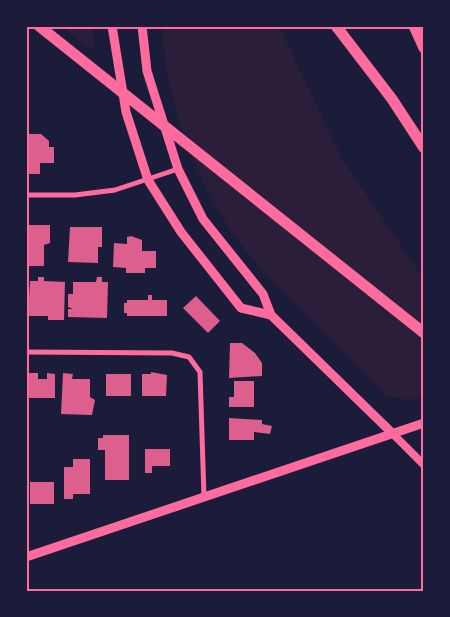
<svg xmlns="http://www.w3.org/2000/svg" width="450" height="617" font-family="Barlow,sans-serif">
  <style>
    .green { fill: #2a1e3b }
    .building { fill: #dd5f8e }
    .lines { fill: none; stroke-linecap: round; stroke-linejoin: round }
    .minor { stroke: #ff6b9d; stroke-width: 5 }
    .tertiary { stroke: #ff6b9d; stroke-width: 8 }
    .secondary { stroke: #ff6b9d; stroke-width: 9 }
    .motorway { stroke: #ff6b9d; stroke-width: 11 }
    .neatline { fill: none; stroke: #ff6b9d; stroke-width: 2 }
  </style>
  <rect width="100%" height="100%" fill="#1b1b3a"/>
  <!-- green -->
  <g class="green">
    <path d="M64 26H93L94 47H84Z"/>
    <path d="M162 26H279L342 159 424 279V396L409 400 386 396C358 367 329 338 301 309 279 288 257 266 239 242 196 182 165 100 162 26Z"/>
  </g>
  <!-- building -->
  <g class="building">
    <path d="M26 134H41L49 141V147H54V163H40V174H26Z"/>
    <path d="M26 225H50V243L44 245V266H26Z"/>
    <path d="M70 227H102V247H98V263L68 262Z"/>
    <path d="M131 236 142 240V251H156V268H145V273H126V268L113 267 114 243 127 244V237Z"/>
    <path d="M38 277H44V281L65 282 64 320H48V316H28L30 281H38Z"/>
    <path d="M97 277H102V282H108L107 318 68 317V309H73L68 307V294H73V282H96Z"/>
    <path d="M148 295H152V300H167V316H127V313H124V303H127V300H148Z"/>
    <path d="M196 296 220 321 208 333 183 308Z"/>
    <path d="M230 343H242L255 353 262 363V376L229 378Z"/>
    <path d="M151 372 167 375 166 396H142V374H151Z"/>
    <path d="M29 373H38V379H47V373L55 374V398H28Z"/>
    <path d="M63 373 73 374 72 379H90V397L95 400 92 415 61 414Z"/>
    <rect x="106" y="374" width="25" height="22"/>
    <path d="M234 381H254V407H229V397H234Z"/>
    <path d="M229 418 262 420V424L272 426 270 434 254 432V440H229Z"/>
    <path d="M103 435H129V480H105V450H98V438H103Z"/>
    <path d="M145 449H170V466H152V473H145Z"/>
    <path d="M73 459H90V494H73V499H64V467H73Z"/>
    <rect x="30" y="482" width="24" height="22"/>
  </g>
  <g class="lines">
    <!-- minor -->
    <g class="minor">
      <path d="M26 195H75L115 190 178 169"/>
      <path d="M26 352 172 353 189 357 200 372 204 497"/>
    </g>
    <!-- tertiary -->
    <path class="tertiary" d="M392 433 424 465"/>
    <!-- secondary -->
    <g class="secondary">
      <path d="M112 26 126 112 148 180 181 232 241 308 271 315"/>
      <path d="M142 26 147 71 178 169 203 219 263 294 271 315 392 433"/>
      <path d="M26 557 424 423"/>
    </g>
    <!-- motorway -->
    <g class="motorway">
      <path d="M39 26 424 333"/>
      <path d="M336 26 392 99 424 148"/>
      <path d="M414 26 424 48"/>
    </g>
  </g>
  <!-- border -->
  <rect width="450" height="617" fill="none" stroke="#1b1b3a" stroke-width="55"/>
  <rect x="28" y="28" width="394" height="562" class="neatline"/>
</svg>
